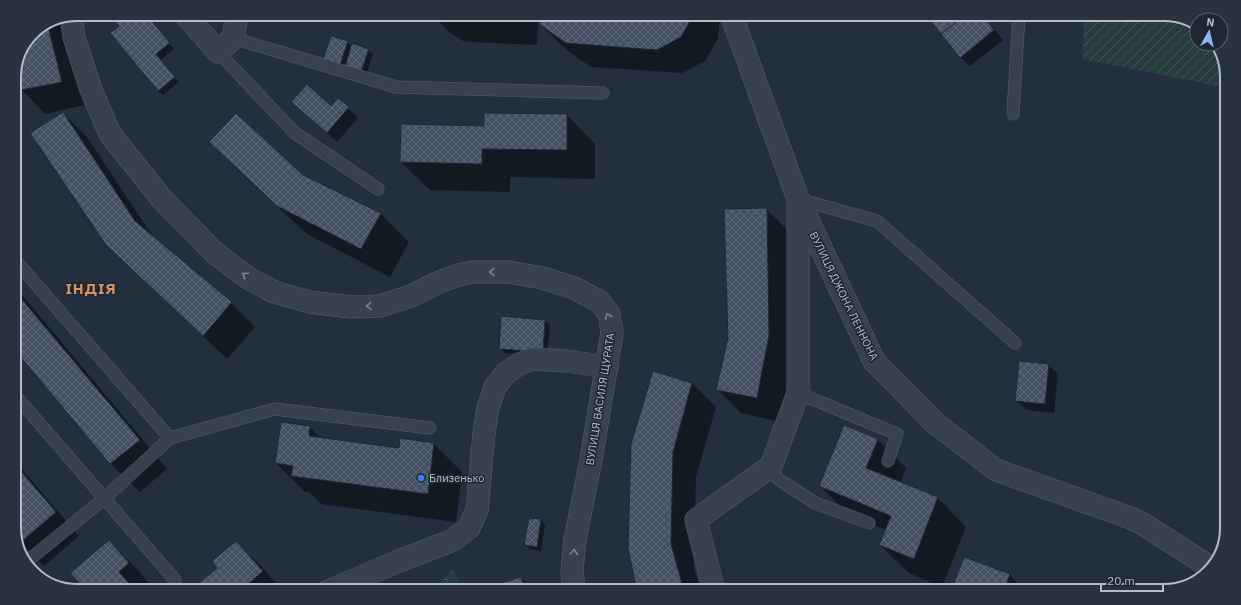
<svg xmlns="http://www.w3.org/2000/svg" width="1241" height="605" font-family="'IBM Plex Sans',sans-serif">
  <style>
    .forest { fill: url(#forest-crowns) }
    .garden { fill: url(#garden-furrows) }
    .shadow { fill: #0007 }
    .building { fill: url(#building-cross-hatch); stroke: #1f2835 }
    .lines { fill: none; stroke-linecap: round; stroke-linejoin: round }
    .service-casing { stroke: #565f6c; stroke-width: 13 }
    .minor-casing { stroke: #565f6c; stroke-width: 23 }
    .service { stroke: #38414e; stroke-width: 12 }
    .minor { stroke: #38414e; stroke-width: 22 }
    .oneway { stroke: #7c8592 }
    .shop-dot { fill: #3f7fe0; stroke: #1d2633; stroke-width: 1.5 }
    .labels { text-anchor: middle; stroke-width: 3; stroke-linejoin: round; paint-order: stroke }
    .street-label { font-size: 11px; fill: #b4bcc9; stroke: #1d2633 }
    .poi-label { font-size: 11px; fill: #b4bcc9; stroke: #1d2633; text-anchor: start }
    .district-label { font-size: 15px; font-weight: bold; letter-spacing: 1px; fill: #d59563; stroke: #1d2633 }
    .rim { fill: none; stroke: #b4bcc9; stroke-width: 2 }
  </style>
  <defs>
    <pattern id="forest-crowns" width="20" height="18" patternUnits="userSpaceOnUse"><rect width="20" height="18" fill="#263c3f"/><path d="M2 6a3 3 0 1 1 6 0M12 15a3 3 0 1 1 6 0" fill="none" stroke="#435659"/></pattern>
    <pattern id="garden-furrows" width="10" height="10" patternUnits="userSpaceOnUse"><rect width="10" height="10" fill="#263c3f"/><path d="M-1 1l2-2M0 10L10 0M9 11l2-2" fill="none" stroke="#435659"/></pattern>
    <pattern id="building-cross-hatch" width="8" height="8" patternUnits="userSpaceOnUse"><rect width="8" height="8" fill="#455162"/><path d="M0 0l8 8M0 8l8-8" fill="none" stroke="#5d6877"/></pattern>
  </defs>
  <rect width="100%" height="100%" fill="#242f3e"/>
  <!-- forest -->
  <path class="forest" d="M452 569 465 591H434Z"/>
  <!-- garden -->
  <path class="garden" d="M1084 14C1110 14 1178 9 1197 25V44H1217L1227 73V88L1083 59Z"/>
  <!-- shadow -->
  <g class="shadow">
    <path d="M145 14 174 49 160 60 179 82 163 95 158 91Z"/>
    <path d="M431 14H539L538 21H540L541 14H693V18L695 19V14H720L718 38 705 61 682 73 591 67 564 48 538 22 537 45 471 42 463 41 450 33Z"/>
    <path d="M927 14H982L1003 40 970 66 960 57Z"/>
    <path d="M64 19 85 105 45 114 22 90 17 68 33 32Z"/>
    <path d="M347 42 352 47 369 50 373 54 366 76 329 64Z"/>
    <path d="M338 99 358 118 337 142 292 102 331 107Z"/>
    <path d="M63 113 87 137 153 237 231 303 255 327 227 359 106 244Z"/>
    <path d="M567 115 595 144V179L510 177V192L430 190 401 162 485 127Z"/>
    <path d="M210 142 303 176 380 213 409 242 390 277 307 234 239 171Z"/>
    <path d="M766 209 790 232 792 359 781 422 741 413 717 389Z"/>
    <path d="M14 285 167 469 140 492 111 464 14 347Z"/>
    <path d="M545 321 550 325 547 356 505 353 500 348Z"/>
    <path d="M1048 365 1058 374 1054 413 1026 410 1016 400Z"/>
    <path d="M692 383 716 407 696 477 694 569 701 591H638L632 444Z"/>
    <path d="M309 427 321 438 400 449 434 444 462 472 456 522 321 504 309 492H305L276 463Z"/>
    <path d="M878 440 906 468 900 483 938 498 966 527 942 587 909 573 880 545 886 530 849 515 820 486Z"/>
    <path d="M14 460 79 536 44 566 20 542 16 537 14 532Z"/>
    <path d="M541 520 545 525 541 551 530 549 525 544Z"/>
    <path d="M109 541 138 570 155 591H87Z"/>
    <path d="M236 542 265 570 282 591H191L219 568Z"/>
    <path d="M1010 575 1019 584 1017 591H952Z"/>
    <path d="M521 578 534 591H489Z"/>
  </g>
  <!-- building -->
  <g class="building">
    <path d="M115 14H146L170 43 156 54 175 77 158 91 110 33 119 26 111 17Z"/>
    <path d="M431 14H514V21L446 19 438 17Z"/>
    <path d="M540 14 596 15 694 14 681 37 657 50 566 43 539 24Z"/>
    <path d="M925 14H966L941 34Z"/>
    <path d="M966 14H982L994 30 960 58 941 34Z"/>
    <path d="M48 26 62 82 21 90 16 70 33 32Z"/>
    <path d="M331 36 348 41 340 65 323 59Z"/>
    <path d="M352 43 369 49 361 72 345 67Z"/>
    <path d="M307 84 331 106 338 98 349 107 327 133 291 102Z"/>
    <path d="M63 112 135 221 232 302 203 336 106 245 30 133Z"/>
    <path d="M236 113 303 175 381 213 361 249 277 206 209 142Z"/>
    <path d="M484 113 567 114V150L482 149V164L400 162 401 124 484 126Z"/>
    <path d="M767 208 769 335 757 398 716 390 728 338 724 209Z"/>
    <path d="M14 290 140 440 110 464 14 349Z"/>
    <path d="M501 316 545 320 543 352 499 349Z"/>
    <path d="M1019 361 1049 364 1045 404 1015 401Z"/>
    <path d="M653 371 692 383 673 452 671 544 684 591H637L628 548 631 444Z"/>
    <path d="M281 422 310 426 309 436 399 448 400 438 434 443 428 494 291 476 293 466 275 463Z"/>
    <path d="M844 425 878 439 866 468 938 497 914 559 879 545 891 516 819 486Z"/>
    <path d="M14 463 56 512 20 543 17 539 14 532Z"/>
    <path d="M529 518 541 519 537 547 524 545Z"/>
    <path d="M109 540 129 563 119 572 136 591H86L70 573Z"/>
    <path d="M236 541 263 571 247 585 252 591H190L217 568 212 561Z"/>
    <path d="M964 557 1010 574 1004 591H951Z"/>
    <path d="M521 577 526 591H488L487 587Z"/>
  </g>
  <g class="lines">
    <!-- service casing -->
    <g class="service-casing">
      <g id="service">
        <path d="M233 38 396 87 603 93"/>
        <path d="M218 52 295 133 378 189"/>
        <path d="M1013 114 1019 14"/>
        <path d="M798 199 877 221 1015 343"/>
        <path d="M14 259 170 438"/>
        <path d="M798 393 897 434 888 461"/>
        <path d="M14 394 175 580"/>
        <path d="M771 466 778 479 815 503 869 523"/>
        <path d="M25 563 105 498 170 438 275 409 430 428"/>
      </g>
    </g>
    <!-- minor casing -->
    <g class="minor-casing">
      <g id="minor">
        <path d="M185 14 218 52 233 38 237 14"/>
        <path d="M731 14 798 199 874 361 935 423 996 470 1128 517 1143 524 1210 567"/>
        <path d="M71 16 74 37 90 87 110 134 162 199 215 253 248 278 274 292 310 302 351 307 380 306 411 296 439 282 458 275 473 272H508L543 278 574 288 599 301 609 314 612 333 591 460 575 540 572 570 574 591"/>
        <path d="M328 591 399 561 451 541 469 528 477 510 484 433 488 408 495 387 505 374 519 364 533 359 567 361 607 367"/>
        <path d="M714 591 696 520 771 466 798 393V206"/>
      </g>
    </g>
    <!-- service -->
    <use href="#service" class="service"/>
    <!-- minor -->
    <use href="#minor" class="minor"/>
  </g>
  <!-- one-way arrows -->
  <defs><path id="oneway-chevron" d="M-2-3.5L2.5 0L-2 3.5" fill="none" stroke-width="1.6" stroke-linecap="round" stroke-linejoin="round"/></defs>
  <g class="oneway">
    <use href="#oneway-chevron" transform="translate(492 272) rotate(179)"/>
    <use href="#oneway-chevron" transform="translate(245 275) rotate(-145)"/>
    <use href="#oneway-chevron" transform="translate(369 306) rotate(179)"/>
    <use href="#oneway-chevron" transform="translate(608 316) rotate(-111)"/>
    <use href="#oneway-chevron" transform="translate(574 552) rotate(-85)"/>
  </g>
  <!-- markers -->
  <circle class="shop-dot" cx="421" cy="478" r="4"/>
  <g class="labels">
    <!-- street labels -->
    <g class="street-label">
      <text transform="translate(844 296) rotate(64)" y="4">ВУЛИЦЯ ДЖОНА ЛЕННОНА</text>
      <text transform="translate(600 399) rotate(-81)" y="4">ВУЛИЦЯ ВАСИЛЯ ЩУРАТА</text>
    </g>
    <!-- poi labels -->
    <g class="poi-label">
      <text x="429" y="482">Близенько</text>
    </g>
    <!-- district labels -->
    <g class="district-label">
      <text x="91" y="294">ІНДІЯ</text>
    </g>
  </g>
  <!-- crop -->
  <path d="M0 0H1241V605H0ZM77 21H1164A56 56 0 0 1 1220 77V528A56 56 0 0 1 1164 584H77A56 56 0 0 1 21 528V77A56 56 0 0 1 77 21Z" fill="#29323f" fill-rule="evenodd"/>
  <path class="rim" d="M77 21H1164A56 56 0 0 1 1220 77V528A56 56 0 0 1 1164 584H77A56 56 0 0 1 21 528V77A56 56 0 0 1 77 21Z"/>
  <!-- north arrow -->
  <g transform="translate(1209 32) rotate(8)"><circle r="19" fill="#1d2633" stroke="#59626f"/>
  <path d="M0-3L7 15L0 10L-7 15Z" fill="#8ab4f8"/>
  <text y="-6" font-size="11" font-weight="bold" text-anchor="middle" fill="#b4bcc9">N</text>
  </g>
  <!-- scale -->
  <path d="M1101 585v6h62v-6" fill="none" stroke="#b4bcc9" stroke-width="2"/>
  <text x="1107" y="585" font-size="12" fill="#b4bcc9" stroke="#1d2633" stroke-width="3" paint-order="stroke">20 m</text>
</svg>
